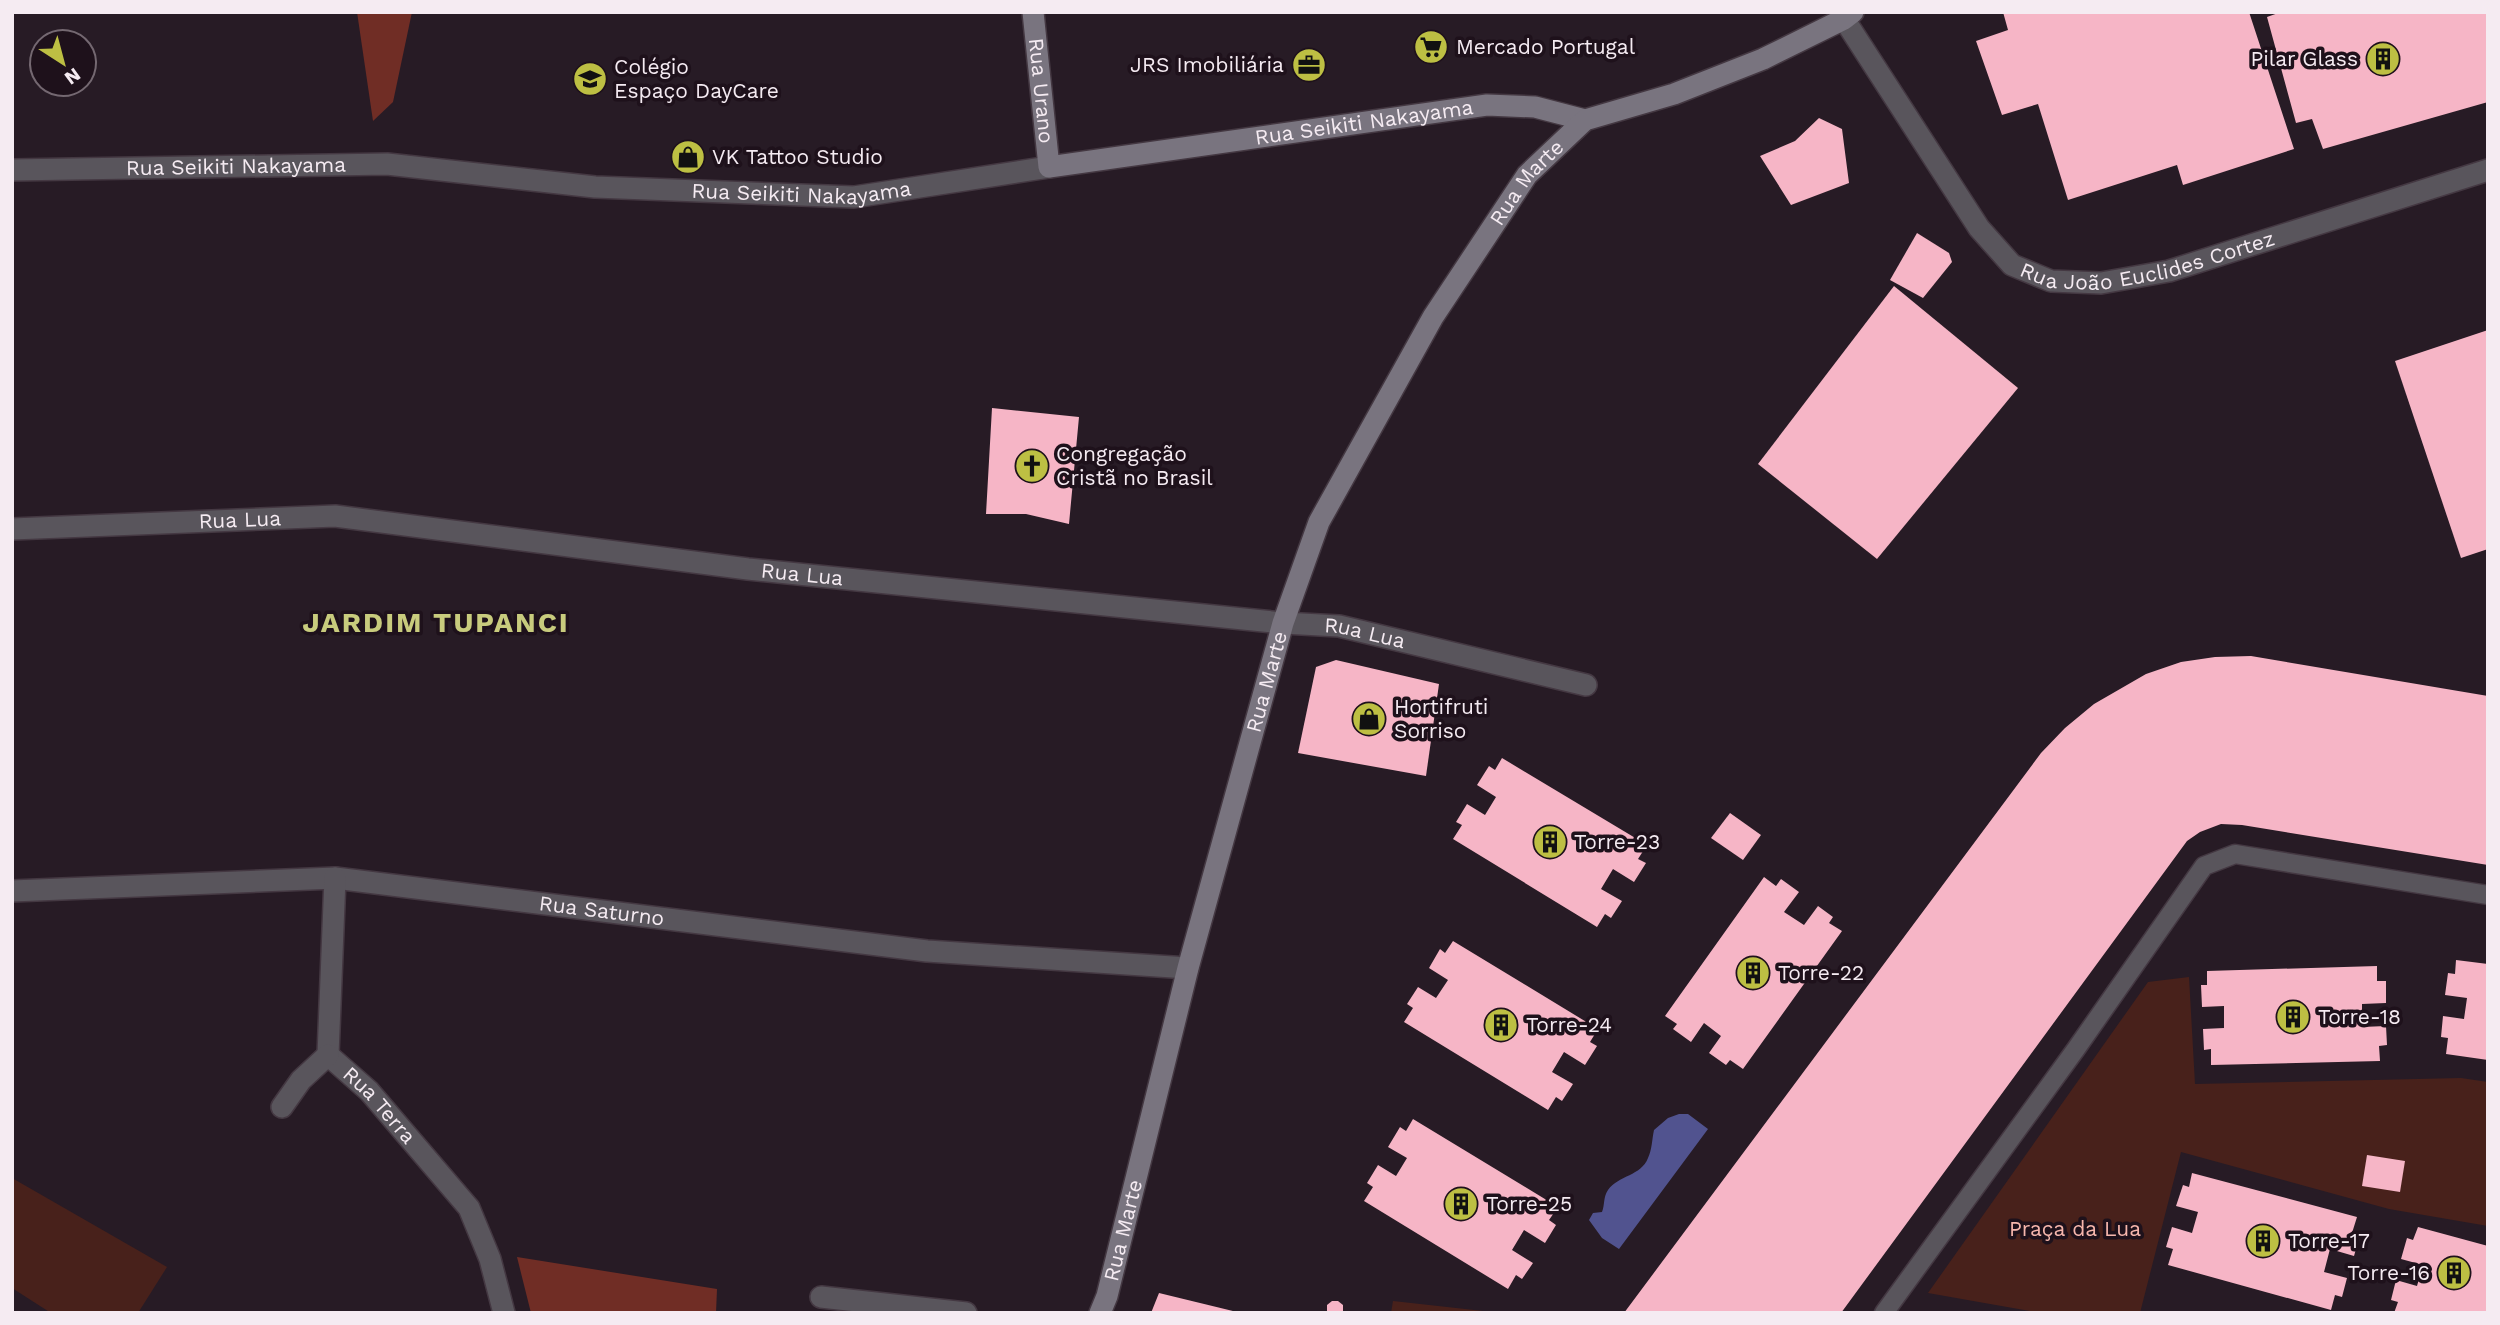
<svg xmlns="http://www.w3.org/2000/svg" width="2500" height="1325" font-family="'Work Sans',sans-serif">
  <style>
    .green { fill: #48211b }
    .forest { fill: #702d25 }
    .water { fill: #51538f }
    .building { fill: #f6b5c6 }
    .lines { fill: none; stroke-linecap: round; stroke-linejoin: round }
    .lane-casing { stroke: #443842; stroke-width: 21 }
    .street-casing { stroke: #443842; stroke-width: 24 }
    .secondary-casing { stroke: #443842; stroke-width: 24 }
    .lane { stroke: #59555c; stroke-width: 18 }
    .street { stroke: #59555c; stroke-width: 21 }
    .secondary { stroke: #79747f; stroke-width: 21 }
    .labels { text-anchor: middle; stroke-width: 7; stroke-linejoin: round; paint-order: stroke }
    .poi-label { font-size: 21px; fill: #f5ebf2; stroke: #1e111b; text-anchor: start }
    .street-label { font-size: 21px; fill: #f5ebf2; stroke: #1e111b }
    .park-label { font-size: 21px; fill: #f6b6ac; stroke: #1e111b }
    .district-label { font-size: 28px; font-weight: bold; letter-spacing: 2px; fill: #c8cb7d; stroke: #1e111b }
  </style>
  <rect width="100%" height="100%" fill="#271b25"/>
  <!-- green -->
  <g class="green">
    <path d="M2189 977 2195 1084 2461 1078 2488 1082V1226L2389 1209 2181 1152 2140 1313H2041L1928 1293 2148 982Z"/>
    <path d="M12 1178 167 1267 138 1313H51L12 1288Z"/>
    <path d="M1393 1301 1501 1313H1391Z"/>
  </g>
  <!-- forest -->
  <g class="forest">
    <path d="M357 12H412L393 102 373 121Z"/>
    <path d="M517 1257 717 1289 716 1313H531Z"/>
  </g>
  <!-- water -->
  <path class="water" d="M1679 1114H1688L1708 1129 1619 1249 1602 1238 1589 1220 1593 1213 1602 1212C1605 1205 1603 1197 1608 1190 1619 1175 1641 1176 1648 1158 1652 1150 1652 1139 1654 1130L1668 1118Z"/>
  <!-- building -->
  <g class="building">
    <path d="M2003 12H2249L2294 149 2183 185 2177 165 2068 200 2038 104 2002 115 1976 41 2008 30Z"/>
    <path d="M2281 12H2488V102L2323 149 2312 119 2296 123 2267 17Z"/>
    <path d="M1819 118 1842 129 1849 183 1791 205 1760 156 1795 141Z"/>
    <path d="M1917 233 1949 253 1952 262 1923 298 1890 280Z"/>
    <path d="M1894 286 2018 388 1877 559 1758 464Z"/>
    <path d="M2488 330V549L2461 558 2395 361Z"/>
    <path d="M992 408 1079 417 1069 524 1026 514H986Z"/>
    <path d="M2251 656 2488 696V865L2242 825 2221 824 2200 832 2187 841 1841 1313H1624L2041 753 2065 728 2094 704 2146 674 2181 662 2215 657Z"/>
    <path d="M1336 660 1439 684 1426 776 1298 753 1316 667Z"/>
    <path d="M1502 758 1647 845 1638 859 1646 863 1634 882 1613 869 1601 889 1622 901 1611 918 1605 914 1597 927 1453 839 1462 825 1456 822 1467 804 1485 815 1496 797 1477 785 1489 766 1495 770Z"/>
    <path d="M1730 813 1761 835 1743 860 1711 838Z"/>
    <path d="M1764 877 1776 886 1781 879 1799 892 1784 912 1804 925 1818 906 1833 917 1829 923 1842 931 1743 1069 1730 1060 1726 1065 1709 1053 1721 1036 1704 1023 1691 1042 1673 1029 1677 1024 1665 1016Z"/>
    <path d="M1453 941 1598 1029 1590 1042 1597 1046 1585 1065 1564 1052 1552 1072 1573 1084 1562 1101 1556 1097 1548 1110 1404 1022 1413 1008 1407 1004 1418 987 1436 998 1448 980 1429 968 1440 949 1445 953Z"/>
    <path d="M2456 960 2488 964V1060L2446 1054 2448 1038 2441 1037 2443 1016 2464 1019 2467 998 2445 995 2448 973 2455 974Z"/>
    <path d="M2377 966V981H2386V1003L2362 1004V1027L2386 1026 2387 1045 2379 1046 2380 1061 2211 1065V1049L2204 1050 2203 1029 2224 1028V1006L2202 1007 2201 985H2207V971Z"/>
    <path d="M1413 1119 1558 1207 1549 1220 1556 1225 1545 1243 1524 1230 1512 1250 1533 1263 1522 1279 1516 1275 1508 1289 1364 1201 1373 1187 1367 1183 1378 1165 1396 1176 1407 1158 1388 1147 1400 1127 1406 1131Z"/>
    <path d="M2367 1155 2405 1161 2400 1192 2362 1186Z"/>
    <path d="M2192 1173 2357 1217 2352 1233 2360 1235 2354 1256 2330 1249 2324 1272 2347 1278 2342 1297 2335 1295 2331 1310 2168 1265 2173 1249 2166 1247 2172 1227 2192 1233 2198 1212 2176 1206 2183 1185 2189 1187Z"/>
    <path d="M2418 1227 2488 1246V1313H2394L2398 1302 2391 1300 2396 1280 2417 1286 2423 1265 2401 1259 2407 1238 2413 1240Z"/>
    <path d="M1159 1293 1237 1312V1313H1151Z"/>
    <path d="M1332 1301H1338L1343 1305V1313H1327V1305Z"/>
  </g>
  <g class="lines">
    <!-- lane casing -->
    <g class="lane-casing">
      <path id="lane" d="M1884 1313 2076 1049 2204 866 2235 854 2488 895"/>
    </g>
    <!-- street casing -->
    <g class="street-casing">
      <g id="street">
        <path id="s1" d="M1844 19 1979 228 2012 265 2051 281 2101 283 2169 271 2488 170"/>
        <path id="s2" d="M12 170 387 164 595 187 854 197 1049 167"/>
        <path id="s3" d="M12 529 335 516 748 569 1283 623 1339 626 1586 685"/>
        <path id="s4" d="M12 891 335 878 927 951 1188 968"/>
        <path id="s5" d="M328 1055 369 1091 469 1208 490 1259 504 1313"/>
        <path d="M328 1055 335 878"/>
        <path d="M282 1107 301 1080 328 1055"/>
        <path d="M821 1297 966 1313"/>
      </g>
    </g>
    <!-- secondary casing -->
    <g class="secondary-casing">
      <g id="secondary">
        <path id="s6" d="M1033 12 1049 167 1487 105 1535 107 1585 120"/>
        <path id="s7" d="M1100 1313 1107 1296 1188 968 1283 623 1319 522 1433 317 1527 175 1585 120 1674 94 1763 59 1844 19 1853 12"/>
      </g>
    </g>
    <!-- lane -->
    <use href="#lane" class="lane"/>
    <!-- street -->
    <use href="#street" class="street"/>
    <!-- secondary -->
    <use href="#secondary" class="secondary"/>
  </g>
  <!-- icons -->
  <defs>
    <g id="supermarket-disc" transform="scale(1.75)"><circle r="9.5" fill="#bdbf43" stroke="#1e111b"/><path d="M-6-5.5h2.5l.6 2H6L4.5 2H-2.5L-4.4-4H-6ZM-1.5 3.2a1.3 1.3 0 1 0 .1 0ZM3 3.2a1.3 1.3 0 1 0 .1 0Z" fill="#111"/></g>
    <g id="building-disc" transform="scale(1.75)"><circle r="9.5" fill="#bdbf43" stroke="#1e111b"/><path d="M-4-6H4V6H1V3H-1V6H-4ZM-2.5-4.3h1.7v1.8h-1.7ZM.8-4.3h1.7v1.8H.8ZM-2.5-1h1.7V.8h-1.7ZM.8-1h1.7V.8H.8Z" fill="#111"/></g>
    <g id="office-disc" transform="scale(1.75)"><circle r="9.5" fill="#bdbf43" stroke="#1e111b"/><path d="M-6-3h4V-5.5h4V-3h4V5H-6ZM-1-4.5V-3h2v-1.5ZM-6 0V1H6V0Z" fill="#111"/></g>
    <g id="school-disc" transform="scale(1.75)"><circle r="9.5" fill="#bdbf43" stroke="#1e111b"/><path d="M0-5L7-2L0 1L-7-2ZM-4 1L0 2.5L4 1V4Q0 6-4 4Z" fill="#111"/></g>
    <g id="shop-disc" transform="scale(1.75)"><circle r="9.5" fill="#bdbf43" stroke="#1e111b"/><path d="M-5-2.5h2.3a2.7 3.5 0 0 1 5.4 0H5L5.5 6h-11ZM-1.5-2.5h3a1.5 2.3 0 0 0-3 0Z" fill="#111"/></g>
    <g id="church-disc" transform="scale(1.75)"><circle r="9.5" fill="#bdbf43" stroke="#1e111b"/><path d="M-1.2-6h2.4v3.5h3.3v2.4h-3.3V6h-2.4V-.1h-3.3v-2.4h3.3Z" fill="#111"/></g>
  </defs>
  <g fill-rule="evenodd">
    <use href="#supermarket-disc" x="1431" y="47"/>
    <use href="#building-disc" x="2383" y="59"/>
    <use href="#office-disc" x="1309" y="65"/>
    <use href="#school-disc" x="590" y="79"/>
    <use href="#shop-disc" x="688" y="157"/>
    <use href="#church-disc" x="1032" y="466"/>
    <use href="#shop-disc" x="1369" y="719"/>
    <use href="#building-disc" x="1550" y="842"/>
    <use href="#building-disc" x="1753" y="973"/>
    <use href="#building-disc" x="2293" y="1017"/>
    <use href="#building-disc" x="1501" y="1025"/>
    <use href="#building-disc" x="1461" y="1204"/>
    <use href="#building-disc" x="2263" y="1241"/>
    <use href="#building-disc" x="2454" y="1273"/>
  </g>
  <g class="labels">
    <!-- poi labels -->
    <g class="poi-label">
      <text x="1456" y="54">Mercado Portugal</text>
      <text x="2358" y="66" text-anchor="end">Pilar Glass</text>
      <text x="1284" y="72" text-anchor="end">JRS Imobiliária</text>
      <text x="614" y="74">Colégio<tspan x="614" dy="24">Espaço DayCare</tspan></text>
      <text x="712" y="164">VK Tattoo Studio</text>
      <text x="1056" y="461">Congregação<tspan x="1056" dy="24">Cristã no Brasil</tspan></text>
      <text x="1394" y="714">Hortifruti<tspan x="1394" dy="24">Sorriso</tspan></text>
      <text x="1574" y="849">Torre-23</text>
      <text x="1778" y="980">Torre-22</text>
      <text x="2318" y="1024">Torre-18</text>
      <text x="1526" y="1032">Torre-24</text>
      <text x="1486" y="1211">Torre-25</text>
      <text x="2288" y="1248">Torre-17</text>
      <text x="2430" y="1280" text-anchor="end">Torre-16</text>
    </g>
    <!-- street labels -->
    <g class="street-label">
      <text dy="7" stroke="none"><textPath href="#s6" startOffset="79">Rua Urano</textPath></text>
      <text dy="7" stroke="none"><textPath href="#s6" startOffset="474">Rua Seikiti Nakayama</textPath></text>
      <text dy="7" stroke="none"><textPath href="#s2" startOffset="224">Rua Seikiti Nakayama</textPath></text>
      <text dy="7" stroke="none"><textPath href="#s7" startOffset="1220">Rua Marte</textPath></text>
      <text dy="7" stroke="none"><textPath href="#s2" startOffset="791">Rua Seikiti Nakayama</textPath></text>
      <text dy="7" stroke="none"><textPath href="#s1" startOffset="439">Rua João Euclides Cortez</textPath></text>
      <text dy="7" stroke="none"><textPath href="#s3" startOffset="228">Rua Lua</textPath></text>
      <text dy="7" stroke="none"><textPath href="#s3" startOffset="794">Rua Lua</textPath></text>
      <text dy="7" stroke="none"><textPath href="#s3" startOffset="1360">Rua Lua</textPath></text>
      <text dy="7" stroke="none"><textPath href="#s7" startOffset="653">Rua Marte</textPath></text>
      <text dy="7" stroke="none"><textPath href="#s4" startOffset="592">Rua Saturno</textPath></text>
      <text dy="7" stroke="none"><textPath href="#s5" startOffset="72">Rua Terra</textPath></text>
      <text dy="7" stroke="none"><textPath href="#s7" startOffset="86">Rua Marte</textPath></text>
    </g>
    <!-- park labels -->
    <g class="park-label">
      <text x="2075" y="1236">Praça da Lua</text>
    </g>
    <!-- district labels -->
    <g class="district-label">
      <text x="436" y="632">JARDIM TUPANCI</text>
    </g>
  </g>
  <!-- border -->
  <rect width="2500" height="1325" fill="none" stroke="#f5ebf2" stroke-width="28"/>
  <!-- north arrow -->
  <g transform="translate(63 63) rotate(144)"><circle r="33" fill="#1e111b" stroke="#746871" stroke-width="2"/>
  <path d="M0-5L12 26L0 18L-12 26Z" fill="#bdbf43"/>
  <text y="-10" font-size="19" font-weight="bold" text-anchor="middle" fill="#f5ebf2">N</text>
  </g>
</svg>
